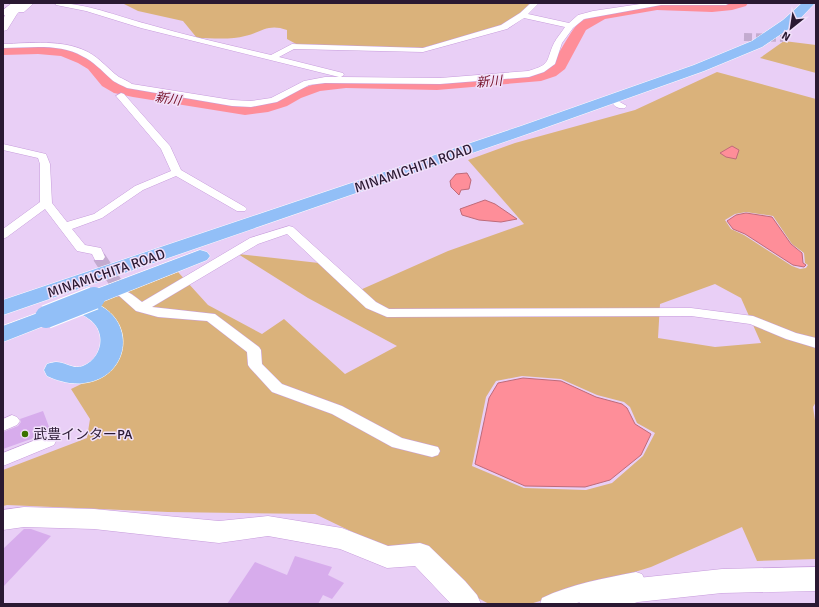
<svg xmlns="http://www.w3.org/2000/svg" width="819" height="607" font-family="Signika,'Noto Sans JP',sans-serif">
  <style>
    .green { fill: #dab27b; fill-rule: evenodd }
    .water { fill: #fe8e99; stroke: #be6b7a }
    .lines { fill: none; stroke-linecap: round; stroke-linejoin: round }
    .river { fill: #fe8e99; fill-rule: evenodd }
    .building { fill: #d7acec }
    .street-tunnel-far1 { stroke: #c3abcf; stroke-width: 8; stroke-dasharray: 8 4; stroke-linecap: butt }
    .street-tunnel { stroke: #c3abcf; stroke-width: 13; stroke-dasharray: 13 6; stroke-linecap: butt }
    .street-casing { stroke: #c79cdc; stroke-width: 1 }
    .secondary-casing { stroke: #c79cdc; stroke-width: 1 }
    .highway-casing { stroke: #fff; stroke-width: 1 }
    .street { fill: #fff; fill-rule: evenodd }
    .secondary { fill: #fff; fill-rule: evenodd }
    .highway { fill: #92bff7; fill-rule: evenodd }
    .highway-bridge-casing { stroke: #fff; stroke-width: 24; stroke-linecap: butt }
    .highway-bridge { stroke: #92bff7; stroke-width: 22 }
    .poi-dot { fill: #3b7200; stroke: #f1e0fa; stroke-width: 1.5 }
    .labels { text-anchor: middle; stroke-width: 3; stroke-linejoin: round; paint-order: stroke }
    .far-water-label { font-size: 13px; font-style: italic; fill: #761229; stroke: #f1e0fa }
    .street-label { font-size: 14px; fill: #2a1932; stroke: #f1e0fa }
    .poi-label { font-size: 14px; fill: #2a1932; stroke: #f1e0fa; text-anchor: start }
  </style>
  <rect width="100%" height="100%" fill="#e9cff6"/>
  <!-- green -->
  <g class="green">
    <path d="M122 3H530L520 14 500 27 422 48 298 45 287 39V30C268 23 262 32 245 36 232 40 211 38 197 38L183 21 138 11Z"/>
    <path d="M784 41 816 45V73L760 58Z"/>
    <path d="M717 72 816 99V402L813 407 816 427V559L757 561 742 527 651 567 530 604H489L388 549 315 514 168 512 7 505 3 506V470L87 438 90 419 71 389 102 374 118 349 96 304 178 272 208 305 262 334 284 319 345 374 397 346 308 298 238 254 319 263 351 294 448 251 524 224 468 160 515 143 635 110ZM746 212 773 216 792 244 804 253 805 263 808 265 806 268 800 269 792 266 744 235 731 229 725 220 735 214ZM715 284 741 298 761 343 715 347 658 338 660 304ZM522 376 561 379 597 395 624 402 630 407 637 423 655 433 643 456 612 483 586 490 524 488 472 466 486 397 496 381Z"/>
  </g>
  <!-- water -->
  <g class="water">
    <path d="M732 146 739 150 736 159 726 157 720 153Z"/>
    <path d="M467 173 471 180 469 189 461 190 459 195 451 187 450 181 456 174Z"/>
    <path d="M485 200 495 204 517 219 501 222 479 220 462 215 460 209Z"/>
    <path d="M746 213 772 217 791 244 802 253 803 263 806 265 804 267 793 265 745 234 733 229 727 221 736 215Z"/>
    <path d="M523 378 561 381 596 397 622 404 627 408 635 424 651 434 641 455 610 480 585 487 525 486 475 464 489 398 498 383Z"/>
  </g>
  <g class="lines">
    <!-- river -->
    <path class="river" d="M656 3 712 4 748 3 746 6 732 10 712 12 657 10 605 19 586 30 565 69 556 76 541 81 437 90 346 88 320 91 301 98 287 106 268 112 245 115 133 97 114 93 102 86 88 69 78 63 61 56 38 54 3 55V47C34 45 70 43 97 62 110 72 108 82 128 87L245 105H262L277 100 291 92 318 83 341 81 437 82 539 73C546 70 553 67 555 59 561 50 572 29 578 24 595 9 634 6 656 3Z"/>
  </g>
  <!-- building -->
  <g class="building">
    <path d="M43 411 51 432 3 449V432L18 426 21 422 20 419Z"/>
    <path d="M24 529H31L51 536 3 587V549Z"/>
    <path d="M295 556 332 567 328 575 344 583 332 599 323 595 318 604H227L255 562 287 575Z"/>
  </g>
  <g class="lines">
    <!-- street-tunnel-far1 -->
    <path class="street-tunnel-far1" d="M744 37 787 38"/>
    <!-- street-tunnel -->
    <path class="street-tunnel" d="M99 257 123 294"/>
    <!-- street casing -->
    <g class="street-casing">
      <g id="street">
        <path d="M12 3H21L7 15H3V10Z"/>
        <path d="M25 3H34L24 12H18V8Z"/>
        <path d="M55 3C87 3 116 16 147 24 188 36 229 45 271 55L292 44 423 48 501 25 520 13 531 3H539L528 14 569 23 578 15 593 11 647 3H730L726 5H661L584 19 573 28 562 43 555 64 544 72 529 77 440 84 325 83 309 85 277 102 251 107 232 106 127 88C122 85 115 83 111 79 101 70 94 62 82 56 60 43 28 48 3 48V44C30 43 63 39 88 52 101 59 108 69 119 77 123 79 128 81 132 84L232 100 251 101 271 98 304 81 325 77H339L141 28 86 11 56 5ZM524 18 565 27C562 32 557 37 554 43 545 62 552 64 528 71L440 78 341 77 344 75 343 73 279 57 294 49 423 52 507 29Z"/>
        <path d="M121 93 124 94 170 146 181 170 245 207 247 209 245 211H237L176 176 143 190 102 218 72 229 85 245 101 248 105 257 103 260H95L92 254 77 251 45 209 7 237 3 239V229L40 202V164L38 158 3 150V144L46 154 50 164 52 203 67 222 94 214 135 186 171 171 161 149 116 96Z"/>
        <path d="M618 101 627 106 625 108C621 109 616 108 613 104L615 102Z"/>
        <path d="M289 226 293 227 376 302 389 309 691 308 753 316 796 333 816 338V348L786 339 750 324 691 316 387 317 366 308 287 234 258 244 152 307 215 314 259 347 261 350 262 364 282 384 342 406 402 438 438 447 440 451 438 455 432 457 392 447 332 414 272 392 250 368 248 365 247 352 207 321 158 317 136 311 117 294 118 291C128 289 134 296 142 302L250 238Z"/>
        <path d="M12 415 17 417 20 421 17 425 3 431V419Z"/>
        <path d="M48 435 54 437 56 441 54 445 3 466V453Z"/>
        <path d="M636 572 642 574 645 580 642 586 573 604H540L542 598C571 584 605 578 636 572Z"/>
      </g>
    </g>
    <!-- secondary casing -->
    <g class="secondary-casing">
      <g id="secondary">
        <path d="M16 3H28L17 14 7 30 3 31C3 16 4 13 16 3Z"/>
        <path d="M24 507 94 509 219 521 268 516 342 528 388 546 420 543 429 546 465 581 477 595 481 604H451L415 566 387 568 340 549 268 536 219 543 94 529 24 527 3 530V510Z"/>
        <path d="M816 567V591L722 593 638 602 631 604H579L583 595 638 578 722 569Z"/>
      </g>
    </g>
    <!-- highway casing -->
    <g class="highway-casing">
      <g id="highway">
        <path d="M802 3H815L793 26 762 47 704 71 533 132 3 315V300L521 126 694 65 752 41 783 20Z"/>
        <path d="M200 250 207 252 210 256 207 260 97 304C138 323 128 378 84 383 72 385 58 381 47 376L44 370 47 364C50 363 54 362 56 362 65 362 74 370 83 366 103 358 107 331 89 319 81 312 70 312 60 309L57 304 60 299 68 297 85 300 83 298 86 293Z"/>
        <path d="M46 310 54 312 57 317 54 322 3 342V326Z"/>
      </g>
    </g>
    <!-- street -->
    <use href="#street" class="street"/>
    <!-- secondary -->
    <use href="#secondary" class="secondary"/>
    <!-- highway -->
    <use href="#highway" class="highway"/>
    <!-- highway-bridge casing -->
    <g class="highway-bridge-casing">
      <path id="highway-bridge" d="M46 317 94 298"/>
    </g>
    <!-- highway-bridge -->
    <use href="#highway-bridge" class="highway-bridge"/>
  </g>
  <!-- markers -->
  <circle class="poi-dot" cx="25" cy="434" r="4"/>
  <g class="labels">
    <!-- far-water labels -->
    <g class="far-water-label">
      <text transform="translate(489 81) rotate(-5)" y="5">新川</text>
      <text transform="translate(168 98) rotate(9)" y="5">新川</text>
    </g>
    <!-- street labels -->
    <g class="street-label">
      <text transform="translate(413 168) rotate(-19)" y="5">MINAMICHITA ROAD</text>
      <text transform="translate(106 273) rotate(-19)" y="5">MINAMICHITA ROAD</text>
    </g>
    <!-- poi labels -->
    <g class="poi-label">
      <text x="33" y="439">武豊インターPA</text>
    </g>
  </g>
  <!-- border -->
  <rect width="819" height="607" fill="none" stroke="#2a1932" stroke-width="8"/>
  <!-- north arrow -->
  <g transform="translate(791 28) rotate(210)" stroke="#f1e0fa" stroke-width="3" paint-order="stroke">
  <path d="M0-3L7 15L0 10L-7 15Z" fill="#2a1932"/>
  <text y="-6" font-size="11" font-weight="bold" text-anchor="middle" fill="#2a1932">N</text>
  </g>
</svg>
